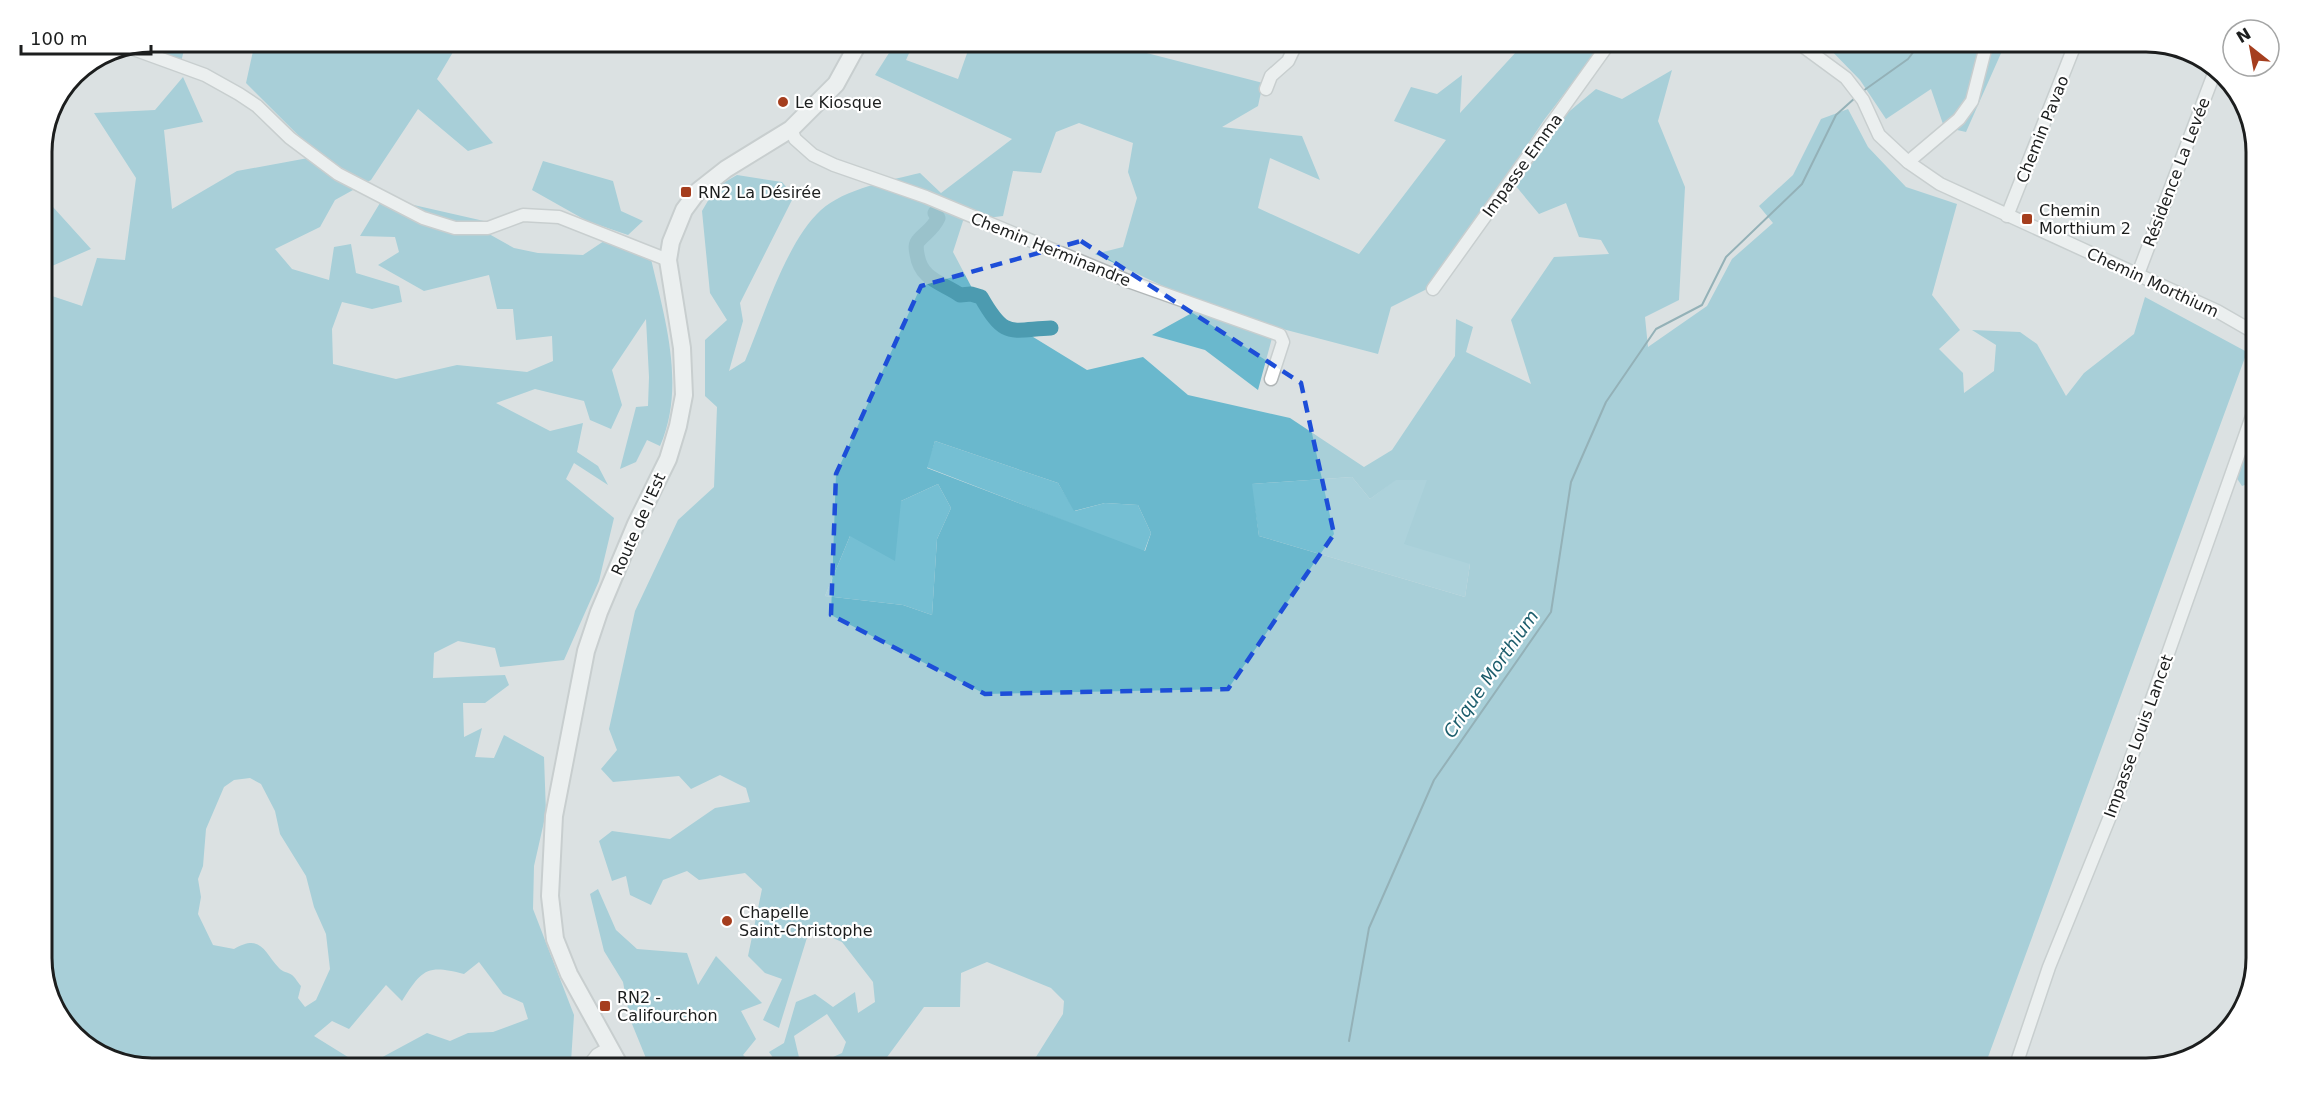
<svg xmlns="http://www.w3.org/2000/svg" width="2299" height="1110" font-family="'DejaVu Sans',sans-serif">
  <style>
    .green { fill: #75bfd3 }
    .forest { fill: #6ab8cd; fill-rule: evenodd }
    .lines { fill: none; stroke-linecap: round; stroke-linejoin: round }
    .stream { stroke: #3e7684; stroke-width: 2 }
    .river { stroke: #4c9bb0; stroke-width: 15 }
    .minor-casing { stroke: #b2b7b8; stroke-width: 15 }
    .major-casing { stroke: #b2b7b8; stroke-width: 20 }
    .minor { stroke: #fff; stroke-width: 12 }
    .major { stroke: #fff; stroke-width: 16 }
    .marked { fill: none; stroke: #1d4ed8; stroke-width: 4.5; stroke-dasharray: 12 8; stroke-linejoin: round }
    .poi-dot { fill: #a53e1e; stroke: #fff; stroke-width: 2 }
    .labels { text-anchor: middle; stroke-width: 4.5; stroke-linejoin: round; paint-order: stroke }
    .poi-label { font-size: 16px; fill: #1c1e1e; stroke: #fff; text-anchor: start }
    .street-label { font-size: 16px; fill: #1c1e1e; stroke: #fff }
    .water-label { font-size: 18px; font-style: italic; fill: #1c5d6c; stroke: #fff }
    .rim { fill: none; stroke: #1c1e1e; stroke-width: 3 }
  </style>
  <rect width="100%" height="100%" fill="#dbe1e2"/>
  <!-- green -->
  <g class="green">
    <path d="M935 441 1058 483 1075 511 1105 503 1138 505 1151 533 1144 552 926 467Z"/>
    <path d="M1352 477 1370 499 1395 480H1428L1470 564 1465 597 1259 536 1251 484Z"/>
    <path d="M938 484 951 508 937 539 932 615 903 605 825 596 850 536 901 501Z"/>
  </g>
  <!-- forest -->
  <g class="forest">
    <path d="M151 42H186L181 62 151 47Z"/>
    <path d="M255 42H459L437 79 493 143 468 151 418 109 371 180 335 200 320 227 275 249 292 269 329 280 334 247 351 244 356 273 399 286 402 302 372 309 342 302 332 329 333 364 396 379 457 365 527 372 553 361 552 336 516 340 513 309H497L489 275 424 291 378 265 399 252 395 237 360 236 383 198 484 221 489 234 514 248 538 253 583 255 604 241 651 259C665 319 686 387 660 446L647 440 636 462 620 469 636 407 648 406 649 377 646 319 612 370 622 405 611 429 590 420 584 401 535 389 496 403 550 431 583 423 577 452 598 466 608 485 574 463 566 479 614 518 599 581 564 660 500 667 495 648 458 641 434 653 433 678 505 675 509 685 485 703H463L464 737 482 728 475 757 494 758 504 735 544 757 546 813 534 866 533 909 574 1015 571 1062 553 1068H541L536 1063 534 1068H498L497 1059 430 1068H153L104 1057 61 1019 42 965V310L52 296 82 306 97 258 125 260 136 178 94 113 155 110 183 77 203 122 164 130 172 209 237 171 319 156 246 83ZM250 778 261 784 275 811 280 834 306 876 314 907 326 934 330 969 316 1000 305 1007 298 998 301 986C298 983 295 977 292 975 288 972 282 972 279 968 264 952 261 933 234 949L213 945 198 914 201 897 198 879 203 866 206 829 224 787 234 780ZM479 962 503 994 523 1003 528 1019 493 1032 468 1033 450 1041 427 1033 364 1067 314 1036 332 1021 349 1029 386 985 402 1001C422 970 426 964 464 974Z"/>
    <path d="M896 42H914L906 60 958 79 971 42H1104L1263 83 1258 106 1222 127 1302 136 1320 180 1270 158 1258 208 1359 254 1446 140 1394 121 1411 87 1437 94 1462 75 1460 113 1517 51V42H1604L1544 120 1433 286 1391 307 1378 354 1275 327 1258 390 1205 350 1152 335 1190 314 1182 295 1095 254 1123 247 1137 198 1128 172 1133 143 1079 123 1056 132 1041 173 1013 171 1003 216 963 221 953 252 981 305 1087 370 1143 357 1188 395 1290 418 1364 467 1392 450 1455 356 1456 319 1473 327 1466 352 1531 384 1511 320 1554 257 1609 254 1601 240 1579 237 1566 203 1539 214 1515 185 1559 120 1596 89 1622 99 1672 70 1658 121 1685 187 1679 300 1645 317 1648 347 1707 306 1732 259 1773 223 1759 206 1793 175 1821 119 1848 109 1868 147 1906 187 1957 204 1932 295 1960 330 1939 349 1963 373 1964 393 1994 371 1996 345 1972 330 2020 332 2037 344 2066 396 2084 373 2134 334 2145 297 2247 352 1984 1068H1195L1196 1062 1185 1068H1029L1063 1014 1064 1001 1051 988 987 962 961 973 960 1007H924L879 1068H814L815 1065 842 1053 846 1042 827 1014 794 1036 801 1066 776 1062 769 1052 784 1043 796 1002 815 994 833 1007 855 992 858 1013 875 1002 873 982 842 942 810 928 779 1028 763 1020 782 979 765 973 748 956 762 889 745 873 699 880 687 871 663 880 651 905 630 895 626 876 612 881 599 841 612 831 670 839 715 808 750 802 746 788 720 775 691 789 679 776 613 782 601 769 617 750 609 729 635 611 678 520 714 487 717 407 705 396V340L727 320 710 293 702 211 716 187 737 175 782 182 794 196 740 303 743 321 729 371 745 361C764 316 786 242 821 210 844 189 891 180 920 173L941 193 1012 139 875 75ZM935 441 1058 483 1074 511 1105 503 1138 505 1151 533 1145 551 927 468ZM1352 477 1370 499 1396 480H1427L1404 544 1470 564 1465 597 1259 536 1252 484ZM938 484 951 508 937 539 932 615 903 605 825 596 850 536 895 561 901 501Z"/>
    <path d="M1823 42H2006L1966 132 1944 127 1931 89 1886 119 1860 80Z"/>
    <path d="M543 161 613 181 621 211 643 221 628 235 587 221 532 190Z"/>
    <path d="M53 207 91 249 52 266 53 232 42 221V209Z"/>
    <path d="M2246 458 2257 462 2255 511 2253 482 2242 486 2234 474Z"/>
    <path d="M598 889 616 930 637 949 687 953 698 985 716 956 762 1003 741 1011 756 1039 743 1055 757 1068H650L630 1019 623 982 604 951 590 894Z"/>
  </g>
  <g class="lines">
    <!-- stream -->
    <g class="stream">
      <path d="M1863 91 1908 59 1921 42"/>
      <path d="M1349 1041 1369 928 1434 780 1551 612 1571 482 1606 402 1656 329 1702 305 1726 257 1802 184 1836 115 1856 97"/>
    </g>
    <!-- river -->
    <path class="river" d="M935 213 938 218C933 229 926 232 919 240 915 244 916 249 917 254 921 280 941 282 960 295L971 294 981 297C1005 339 1009 330 1051 328"/>
    <!-- minor casing -->
    <g class="minor-casing">
      <g id="minor">
        <path d="M1797 42 1846 78 1863 100 1879 135 1908 162 1940 184 2217 311 2257 334"/>
        <path d="M128 47 205 75 239 94 257 106 290 138 338 174 423 218 455 228H488L523 215 559 217 668 260"/>
        <path d="M1266 89 1271 76 1288 61 1297 42"/>
        <path d="M791 129 795 139 813 155 834 165 926 197 1128 281 1280 335 1283 342 1271 379"/>
        <path d="M1908 162 1959 119 1972 101 1987 42"/>
        <path d="M2007 216 2076 42"/>
        <path d="M2138 274 2215 71"/>
        <path d="M1433 289 1610 42"/>
        <path d="M587 1068 597 1055 609 1048"/>
        <path d="M2015 1068 2049 967 2113 809 2257 402"/>
      </g>
    </g>
    <!-- major casing -->
    <g class="major-casing">
      <path id="major" d="M621 1068 569 974 555 939 550 896 554 816 586 651 599 612 636 524 668 459 678 426 684 395 682 348 668 260 671 242 684 210 698 191 726 169 791 129 836 84 859 42"/>
    </g>
    <!-- minor -->
    <use href="#minor" class="minor"/>
    <!-- major -->
    <use href="#major" class="major"/>
  </g>
  <!-- marked area -->
  <path d="M0 0H2299V1110H0ZM1081 241 1301 383 1334 534 1228 689 985 694 831 615 836 474 921 286Z" fill="#dbe1e2" fill-opacity=".55" fill-rule="evenodd"/>
  <path class="marked" d="M1081 241 1301 383 1334 534 1228 689 985 694 831 615 836 474 921 286Z"/>
  <!-- markers -->
  <g class="poi-dot">
    <circle cx="783" cy="102" r="6"/>
    <rect x="680" y="186" width="12" height="12" rx="3"/>
    <rect x="2021" y="213" width="12" height="12" rx="3"/>
    <circle cx="727" cy="921" r="6"/>
    <rect x="599" y="1000" width="12" height="12" rx="3"/>
  </g>
  <g class="labels">
    <!-- poi labels -->
    <g class="poi-label">
      <text x="795" y="108">Le Kiosque</text>
      <text x="698" y="198">RN2 La Désirée</text>
      <text x="2039" y="216">Chemin<tspan x="2039" dy="18">Morthium 2</tspan></text>
      <text x="739" y="918">Chapelle<tspan x="739" dy="18">Saint-Christophe</tspan></text>
      <text x="617" y="1003">RN2 -<tspan x="617" dy="18">Califourchon</tspan></text>
    </g>
    <!-- street labels -->
    <g class="street-label">
      <text transform="translate(2042 129) rotate(-68)" y="6">Chemin Pavao</text>
      <text transform="translate(1522 165) rotate(-54)" y="6">Impasse Emma</text>
      <text transform="translate(2176 172) rotate(-69)" y="6">Résidence La Levée</text>
      <text transform="translate(1051 249) rotate(22)" y="6">Chemin Herminandre</text>
      <text transform="translate(2153 282) rotate(25)" y="6">Chemin Morthium</text>
      <text transform="translate(638 524) rotate(-66)" y="6">Route de l'Est</text>
      <text transform="translate(2138 736) rotate(-70)" y="6">Impasse Louis Lancet</text>
    </g>
    <!-- water labels -->
    <g class="water-label">
      <text transform="translate(1491 674) rotate(-55)" y="6">Crique Morthium</text>
    </g>
  </g>
  <!-- crop -->
  <path d="M0 0H2299V1110H0ZM152 52H2146A100 100 0 0 1 2246 152V958A100 100 0 0 1 2146 1058H152A100 100 0 0 1 52 958V152A100 100 0 0 1 152 52Z" fill="#fff" fill-rule="evenodd"/>
  <path class="rim" d="M152 52H2146A100 100 0 0 1 2246 152V958A100 100 0 0 1 2146 1058H152A100 100 0 0 1 52 958V152A100 100 0 0 1 152 52Z"/>
  <!-- north arrow -->
  <g transform="translate(2251 48) rotate(329)"><circle r="28" fill="#ffffff" stroke="#a4a5a5" stroke-width="1.5"/>
  <path d="M0-4.5L10 22L0 15L-10 22Z" fill="#a53e1e"/>
  <text y="-9" font-size="16" font-weight="bold" text-anchor="middle" fill="#1c1e1e">N</text>
  </g>
  <!-- scale -->
  <path d="M21 45v9h130v-9" fill="none" stroke="#1c1e1e" stroke-width="3"/>
  <text x="30" y="45" font-size="18" fill="#1c1e1e" stroke="#ffffff" stroke-width="4.5" paint-order="stroke">100 m</text>
</svg>
